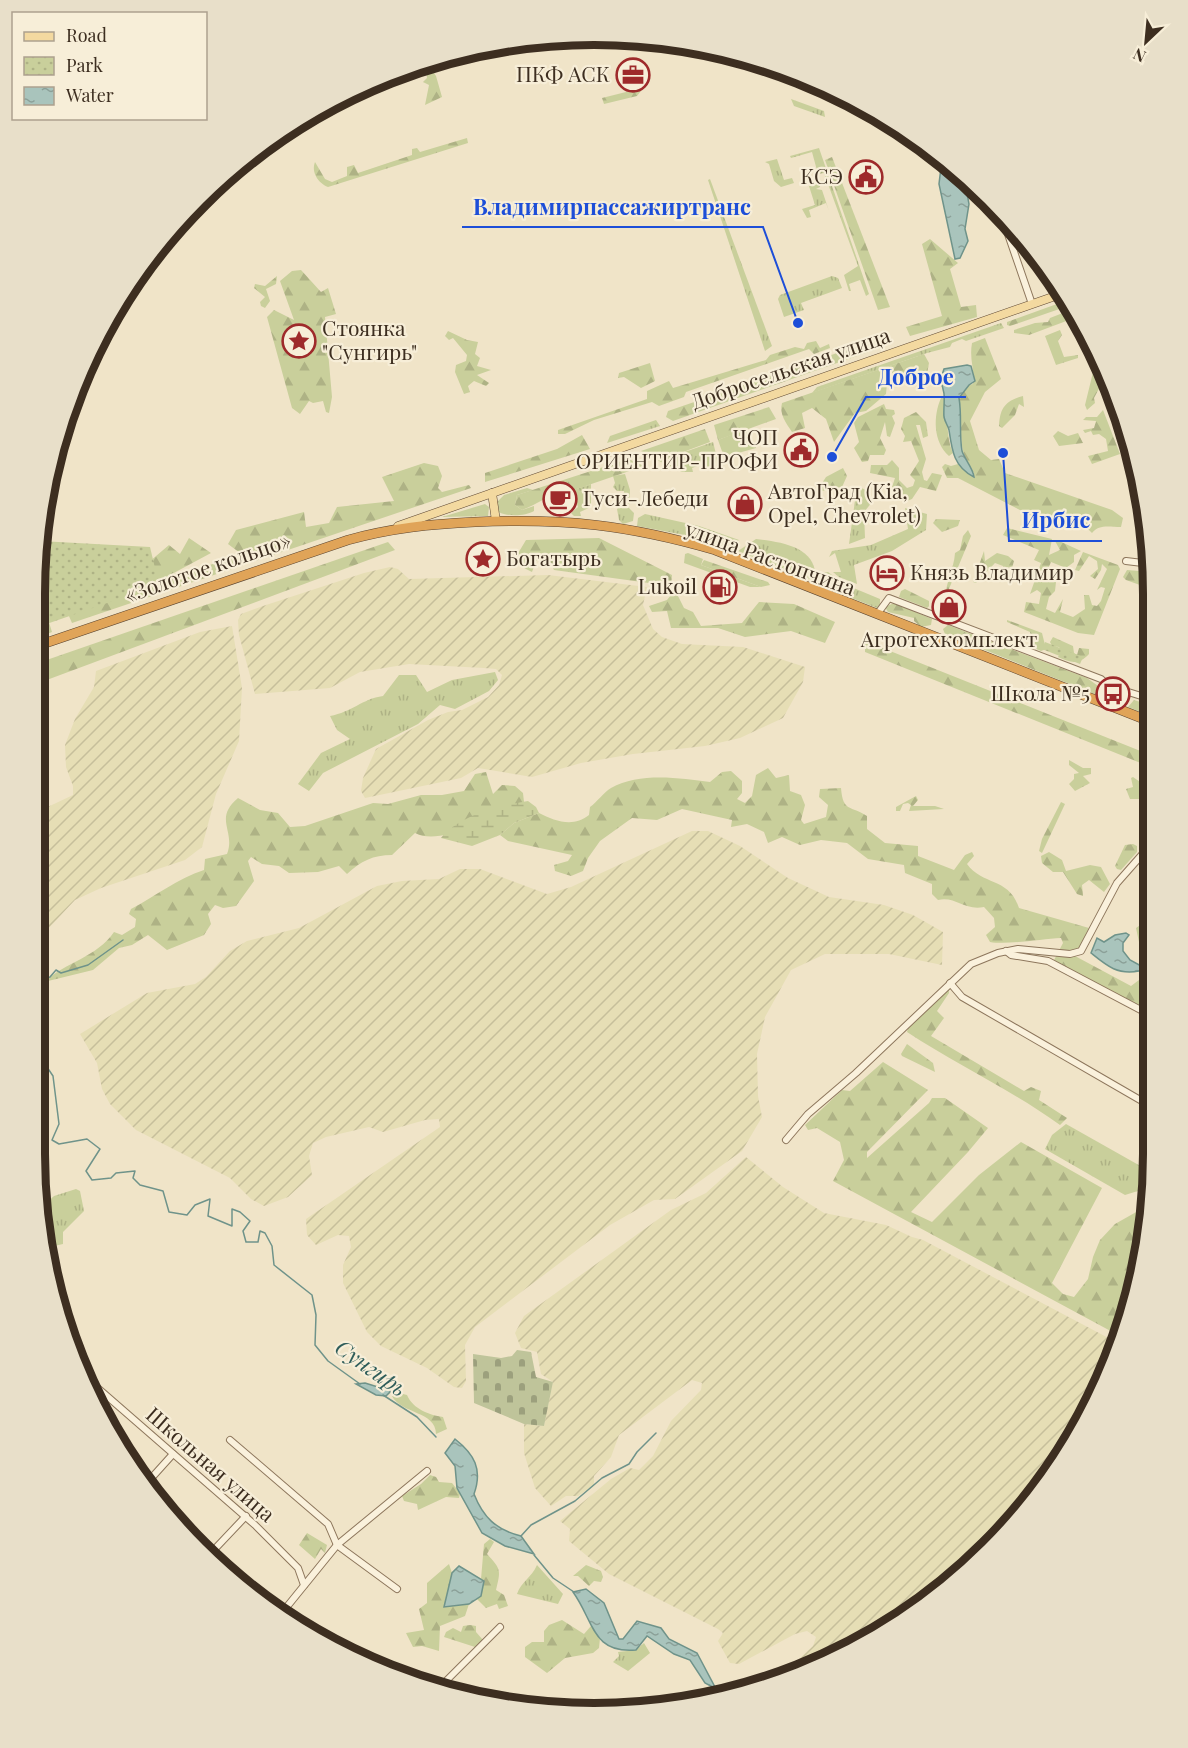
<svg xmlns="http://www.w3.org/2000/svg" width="1188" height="1748" font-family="'Playfair Display',serif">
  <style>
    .farmland { fill: url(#farmland-furrows) }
    .grass { fill: url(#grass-tufts) }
    .forest { fill: url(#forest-firs) }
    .wetland { fill: url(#wetland-marsh) }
    .cemetery { fill: url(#cemetery-stones) }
    .park { fill: url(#park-dots) }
    .water { fill: url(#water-ripples); stroke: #6f938a; stroke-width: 1.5 }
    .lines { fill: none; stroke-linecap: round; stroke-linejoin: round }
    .stream { stroke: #6f938a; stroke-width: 1.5 }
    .minor-casing { stroke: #8d765c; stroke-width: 8 }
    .major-casing { stroke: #5b4430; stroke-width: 9 }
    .highway-casing { stroke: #5b4430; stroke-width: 10 }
    .minor { stroke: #faf1dc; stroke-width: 6 }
    .major { stroke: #f3d9a0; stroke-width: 8 }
    .highway { stroke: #e0a458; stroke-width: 9 }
    .labels { text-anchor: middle; stroke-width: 4.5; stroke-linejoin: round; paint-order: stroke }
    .poi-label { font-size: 21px; fill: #3d2e20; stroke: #f7eed8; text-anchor: end }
    .street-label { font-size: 21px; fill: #3d2e20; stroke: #f7eed8 }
    .water-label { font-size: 22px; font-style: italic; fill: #2f5d5a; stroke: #f7eed8 }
    .rim { fill: none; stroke: #3d2e20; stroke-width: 8 }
    .leader { fill: none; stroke: #1d4ed8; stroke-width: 2 }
    .callout-dot { fill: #1d4ed8; stroke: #f7eed8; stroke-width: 2 }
    .callout-label { font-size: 22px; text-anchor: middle; font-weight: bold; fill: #1d4ed8; stroke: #f7eed8; stroke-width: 4.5; stroke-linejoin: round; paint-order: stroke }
  </style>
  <defs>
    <pattern id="farmland-furrows" width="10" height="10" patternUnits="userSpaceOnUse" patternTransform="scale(1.5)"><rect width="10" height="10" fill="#e6deb5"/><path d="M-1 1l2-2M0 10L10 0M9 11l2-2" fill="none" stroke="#c6bf9b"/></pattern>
    <pattern id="grass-tufts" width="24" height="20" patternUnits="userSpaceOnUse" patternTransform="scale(1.5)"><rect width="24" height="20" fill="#c9cf9b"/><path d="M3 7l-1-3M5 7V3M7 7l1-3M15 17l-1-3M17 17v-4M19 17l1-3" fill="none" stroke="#aeb285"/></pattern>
    <pattern id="forest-firs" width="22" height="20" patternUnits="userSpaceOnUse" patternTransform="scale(1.5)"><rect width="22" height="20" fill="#c9cf9b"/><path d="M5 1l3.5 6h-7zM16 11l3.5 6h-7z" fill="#aeb285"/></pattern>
    <pattern id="wetland-marsh" width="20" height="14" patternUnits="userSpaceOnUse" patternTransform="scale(1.5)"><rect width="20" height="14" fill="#c9cf9b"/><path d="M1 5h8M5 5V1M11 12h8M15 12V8" fill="none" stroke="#aeb285"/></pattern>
    <pattern id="cemetery-stones" width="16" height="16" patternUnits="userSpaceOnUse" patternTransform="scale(1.5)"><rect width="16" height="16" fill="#bfc49a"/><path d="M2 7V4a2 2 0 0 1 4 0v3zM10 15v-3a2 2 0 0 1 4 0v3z" fill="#9ca07d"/></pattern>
    <pattern id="park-dots" width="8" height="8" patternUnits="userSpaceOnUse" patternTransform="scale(1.5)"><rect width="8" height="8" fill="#c9cf9b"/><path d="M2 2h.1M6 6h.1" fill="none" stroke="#aeb285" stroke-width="1.8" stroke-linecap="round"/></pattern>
    <pattern id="water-ripples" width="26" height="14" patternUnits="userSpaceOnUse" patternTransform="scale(1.5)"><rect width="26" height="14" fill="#a9c4bc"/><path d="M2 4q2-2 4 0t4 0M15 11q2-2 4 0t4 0" fill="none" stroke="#8ba098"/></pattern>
  </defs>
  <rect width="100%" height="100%" fill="#f0e4c8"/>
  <!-- farmland -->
  <g class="farmland">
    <path d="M390 567 398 569 409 579 548 575 647 587 643 605 653 629 662 637 682 644 743 647 765 654 805 667 803 682 783 718 740 738 705 746 633 754 581 763 532 777 478 768 461 778 365 798 361 791 363 778 376 749 428 720 448 712 462 710 488 697 499 685 502 675 496 669 484 668 409 664 360 672 330 688 255 694 239 635 238 620 241 614 263 606 364 573Z"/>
    <path d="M232 626 242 688 239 741 216 794 202 847 185 860 101 888 75 900 47 930 35 936V813L73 795V786L66 767 65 745 75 719 94 687 96 671 200 632Z"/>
    <path d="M692 831H708L740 846 788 878 829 897 884 905 913 915 943 932 942 965 889 954H825L791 970 765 1017 757 1054 758 1096 762 1117 742 1151 675 1199 654 1200 610 1225 475 1327 465 1345 466 1381 462 1388 454 1387 427 1368 381 1346 367 1332 343 1283V1265L351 1247 349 1236 338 1235 316 1245 307 1235 306 1219 440 1127 439 1119 425 1120 383 1132 369 1127 326 1137 313 1143 309 1156 312 1175 288 1197 264 1206 251 1199 230 1178 136 1130 110 1104 102 1089 97 1063 80 1034 147 993 195 984 206 977 230 951 247 941 299 928 377 886 402 881 439 879 460 869H480L547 894 571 887Z"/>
    <path d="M746 1157 783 1187 824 1213 886 1225 912 1237 923 1240 1116 1342 1096 1402 990 1549 873 1639 785 1672 813 1646 816 1637 807 1631 795 1634 739 1664 730 1663 718 1641 723 1633 718 1629 609 1574 569 1541 570 1529 560 1521 611 1479 630 1468 639 1470 653 1456 671 1421 701 1390 702 1383 692 1380 619 1435 611 1457 594 1476V1485L578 1496H566L551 1506 535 1488 524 1453V1424L544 1426 553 1382 541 1374 537 1352 521 1348 515 1333 524 1316 671 1210 706 1193Z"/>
  </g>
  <!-- grass -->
  <g class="grass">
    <path d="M791 99 824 111 825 117 794 106Z"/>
    <path d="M819 148 869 294 866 296 860 280 849 284 851 291H849L844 275 858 266 824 173 818 174 812 152 791 158 790 156Z"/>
    <path d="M777 159 784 180 792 178 794 183 781 187 774 181 769 164 765 162Z"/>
    <path d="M710 179 772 346 765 351 708 180Z"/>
    <path d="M820 183V187L816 189 822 190 829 211 826 203 809 210 811 217 807 218 802 209 815 205 809 186Z"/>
    <path d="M832 276 838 278 842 288 801 303 804 310 784 317 778 299 780 295Z"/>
    <path d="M1001 323 1004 328 966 341 962 339 952 343 950 347 927 353 812 393 817 387Z"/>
    <path d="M656 420 660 426 607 443 610 436Z"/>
    <path d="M746 429 752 446 756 445V448L724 457 718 440Z"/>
    <path d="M713 442 717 458 715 464 705 468 703 464 692 468 693 472H682L659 461Z"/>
    <path d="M625 474 630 490 629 508 634 513 633 521 623 524 619 520 617 509 623 503 624 491H617L613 487 615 483 613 476Z"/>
    <path d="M591 484V507L580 512 581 516H574L571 513 578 507 573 490Z"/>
    <path d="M857 486 868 491 867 498 873 501 864 512 865 538 849 544Z"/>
    <path d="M527 488 533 490 517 495 515 505 522 510 534 506V511C526 516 507 517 499 512L497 502 504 495Z"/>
    <path d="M485 504 489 507 488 516 442 517Z"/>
    <path d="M905 508 927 514 926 530 892 551 854 565 857 584 839 577 833 572H841L835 553 829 557 832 551 871 545 908 529Z"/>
    <path d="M645 514 699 526 739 540 727 548 690 536 637 526 638 518Z"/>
    <path d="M756 539C782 542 819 547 815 581L738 551Z"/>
    <path d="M688 553 703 559 701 565 761 587H750L684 563 685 554Z"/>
    <path d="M828 572 844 584 880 599V605L877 608 826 588 822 578 823 573Z"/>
    <path d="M495 672 498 680 489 691 455 709 440 705 418 724 323 773 309 791 298 784 321 753 350 739 337 730 330 716C352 712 362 699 383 696L399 675H416L427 692 452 680Z"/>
    <path d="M1069 760 1083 768H1091V774L1083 776 1090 783 1075 791 1069 784 1074 779V774L1079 773 1069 765Z"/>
    <path d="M1133 777 1153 791V799L1146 793 1139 799H1130L1126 789 1133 787 1131 778Z"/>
    <path d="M1066 1124 1144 1168 1148 1174 1141 1190 1125 1195 1045 1149 1052 1135Z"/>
    <path d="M76 1189 80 1191 84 1211 63 1232V1244L50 1247 43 1206 54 1196Z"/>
    <path d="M537 1565 563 1594 558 1604 517 1594C521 1582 532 1577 537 1565Z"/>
    <path d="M644 1643 650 1653 628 1671 613 1662 619 1656 618 1652 636 1650Z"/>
  </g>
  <!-- forest -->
  <g class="forest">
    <path d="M426 70H432L436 76 442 97 425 105 429 85 423 82 427 78Z"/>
    <path d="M638 89 641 91 637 96 604 104 602 98Z"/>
    <path d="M467 138 468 143 328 187C318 183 311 172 315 162L325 179 332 182 347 176V167L354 165 358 173 412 155V149L417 148 420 152Z"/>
    <path d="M832 157 890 307 878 310 825 160Z"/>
    <path d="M930 239 958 263 950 269 961 307 976 305 977 317 910 336 906 327 942 316 922 244Z"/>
    <path d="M301 270 321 292 328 288 336 314 325 317 332 397 329 413 326 412 323 401 313 403 309 401 300 414 292 408 267 317 274 310 294 320 280 281 292 271Z"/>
    <path d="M277 276 276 284 266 289 270 301 265 308 261 306 260 302 265 297 254 288 255 284 265 286Z"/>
    <path d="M1068 300 1071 305 1010 326 1007 325V322Z"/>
    <path d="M1073 309 1077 317 1029 335 1014 333V330L1035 323 1048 322 1050 318Z"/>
    <path d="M1060 330 1062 335 1058 341 1064 357 1078 355V358L1056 365 1045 336Z"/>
    <path d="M448 331 467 340 478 342 475 354 480 358 477 366 491 370 477 375 489 383 486 386 474 381 468 386 470 392 464 394 455 372 456 365 466 361 467 355 453 338 449 340 445 336Z"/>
    <path d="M985 338 1001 379 985 392 970 421 979 450 991 460 999 459 1005 473 1112 510 1123 518 1121 527C1109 527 1099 524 1092 533L1089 530 1074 528 1056 517 1045 523 958 478H947L942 467 945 464 951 466 958 464 967 473H974C955 452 964 422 959 398L969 385 973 384C975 369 969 360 972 343Z"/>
    <path d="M875 340 877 344 874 350 673 421 666 417 668 411Z"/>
    <path d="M816 341 820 348 829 344 830 348 814 354 809 349 686 392 684 397 659 406 652 402 594 420 565 434H558V430L647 399V391L669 381 673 388 766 360 770 355 795 347 804 349 807 343Z"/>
    <path d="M924 354 929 363 927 374 898 384 893 376 888 373 886 394 866 411 855 413 834 442 826 419 812 408 802 413 805 428 792 432C786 423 779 414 782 403Z"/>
    <path d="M1100 359 1108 374 1105 385H1101L1094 398 1095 403 1087 410 1085 405 1096 360Z"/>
    <path d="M650 363 655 381 641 388 624 377 618 378 619 373Z"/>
    <path d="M1023 396 1024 407 1019 404 1015 415 1002 428 999 426C1000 408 1005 401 1023 396Z"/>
    <path d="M944 397C949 415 945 435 953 453L949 456C933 442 933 416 941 398Z"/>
    <path d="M884 404 886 409 894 410 895 414 892 416 895 423 890 437 887 436 885 422 880 438 886 450 884 455H870L868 461 862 462 854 448 859 442 854 423 858 417Z"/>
    <path d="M769 407 776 419 718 440 714 425Z"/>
    <path d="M1103 410 1120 454 1092 464 1088 456 1108 451 1106 439 1099 434 1093 435 1091 431 1085 433 1083 430 1094 428 1096 421 1083 420 1086 417H1097Z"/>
    <path d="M916 412 926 422 928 436 923 438 920 425H916L926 459 922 472 924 480 927 481 932 473 942 475 936 491 920 487 912 499 907 501 896 493 892 487 895 478 870 473 871 465H887L892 460 899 468V480L907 488 913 486 915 480 910 475 919 461 911 441 903 442 905 436 901 429 904 418Z"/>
    <path d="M705 429 710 442 659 461 641 451Z"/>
    <path d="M1058 431 1068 436 1078 433 1083 443 1059 446 1053 436Z"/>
    <path d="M582 435 590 449 485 482V473L557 449Z"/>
    <path d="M628 459 644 466 568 492 565 490C549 494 537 505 522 510L515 505 517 495Z"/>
    <path d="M424 463 438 466 442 476 438 488 442 492 469 485 471 488 72 623 65 607 47 616 52 632 35 639 34 621 149 562 169 545 180 554 189 538 211 553 170 575 244 556 228 544 236 530 304 512 306 527 329 523 337 507 394 501 382 477Z"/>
    <path d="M843 468 847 476 842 487 822 491 819 488 826 477Z"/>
    <path d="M936 519 960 520 958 526 942 532 933 523Z"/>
    <path d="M1007 528 1052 539 1049 555 1060 550 1055 541 1057 540 1081 551 1074 555V562L1066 568 1051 562 1044 578 1056 582 1055 591 1049 597 1046 609 1055 613 1063 599 1060 612 1073 617 1085 609 1084 595H1089L1092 605 1097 606 1101 601 1105 588 1101 587 1097 590 1107 569 1102 564 1101 570 1095 579 1090 576 1098 569 1097 561 1089 556 1079 571 1075 570 1083 552 1118 565 1120 569 1094 635 1078 633 1024 612 1026 602 1039 604 1041 593 1037 590 1030 594 1041 563 1034 560 1039 550 1003 535Z"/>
    <path d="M968 530 971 536 946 596C945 584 954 569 955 553L960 550 963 536Z"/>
    <path d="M599 538 672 575 671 586 554 570 546 557 536 561 532 572 518 565H511L526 540Z"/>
    <path d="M388 542 395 550 36 684 35 682V664Z"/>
    <path d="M984 551 985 561 997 553 1008 556 1014 561 1012 568 1007 567 1004 571 1003 566 995 563 976 583 973 582Z"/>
    <path d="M704 560 768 582 770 585 761 587 701 565Z"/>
    <path d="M1127 570 1151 572V589L1126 580 1123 577Z"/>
    <path d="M905 589 929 601V606L927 608 899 597 901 591Z"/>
    <path d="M675 590 684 608 693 612 701 626 742 623 759 602 794 604 835 622 825 643 791 631 745 637 718 628H671L667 611 652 612 649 606 667 600Z"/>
    <path d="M894 603 932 619 931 625 921 627 914 621V618L888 612 885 607Z"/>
    <path d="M1007 620 1042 633 1046 649 1041 651 1034 648 1030 632 1007 622Z"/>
    <path d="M948 625 1087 678 1105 691 1102 697 945 634 943 629Z"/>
    <path d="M1053 637 1073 646 1074 653 1077 655 1079 648 1089 649V654C1079 665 1071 663 1058 657L1061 651 1059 647 1052 646 1050 642Z"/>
    <path d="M865 641 1153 756V768L865 652Z"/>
    <path d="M1134 700 1153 706V717L1128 707Z"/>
    <path d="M768 768 776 778 789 775 790 791 801 795 805 805 801 820 804 824 826 817 828 805 819 797 820 789 841 788C843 813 851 805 867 816V829L885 843 918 846V856L954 870 965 855 972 852 974 856 967 864C983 886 1009 877 1019 908L1089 928 1075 956 1131 986 1147 974 1146 953 1139 942 1136 928 1153 916V1012L1053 962 1063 943 1061 938C1041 939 1008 945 990 942L986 935 995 927 994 918 984 907C964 911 956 896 938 900L932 894V884L905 873 904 865 868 859 847 843 821 840 800 845 782 837 768 843 764 832 747 824 731 827 732 820 682 809 657 820 632 818 600 841 588 858 583 871 571 876 555 871 554 865 568 861 572 855 508 841 500 835 514 823 539 813C555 821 573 828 589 815L590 807C597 802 604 792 611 788 639 772 680 778 710 782L722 772 731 771 742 781V793L737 799 745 803 752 796 756 775Z"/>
    <path d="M486 772 493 794 502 785 515 786 523 793 524 802C502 816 439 847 415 833L392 855C373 855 361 861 347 874L339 866 318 872 289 873 279 866 262 864 251 857 248 861 254 881 236 906 223 908 215 905 208 914 211 924 204 935 167 950 148 935 132 945 119 948 93 970 44 982C66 962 97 957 114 932L122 935 135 927 136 919 129 914 131 909C156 896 178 878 204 870L205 859 227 854C236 831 213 819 238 798L260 810 278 813 290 827 305 826 373 803 388 804 421 795H442L464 791 475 774Z"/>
    <path d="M916 796 918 800 913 806H935L944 809 909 811 911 805 908 803 903 804 900 811H896V807Z"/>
    <path d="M1061 802 1065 804 1042 853 1039 851 1042 839Z"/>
    <path d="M1133 844 1137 846V852L1121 870 1117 869 1115 866 1125 845Z"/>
    <path d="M1049 852 1062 860 1066 871 1090 865 1101 867 1110 884 1104 892 1089 880 1082 885 1083 896 1077 894 1063 872H1053L1042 863 1041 856Z"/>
    <path d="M949 988V993L937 1011 944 1018 931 1036 1024 1091 1031 1087 1041 1091 1039 1100 1067 1118 1060 1125C1012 1090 957 1065 907 1032L908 1028Z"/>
    <path d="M907 1044 933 1063 935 1072 902 1056 901 1054Z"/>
    <path d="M883 1062 928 1090 867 1152V1158L929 1103 932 1098H945L988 1128 968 1152 911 1212 932 1222 979 1175 1021 1142 1102 1188 1052 1283 1063 1294 1074 1297 1088 1279 1093 1257 1100 1240 1115 1224 1138 1211 1147 1216 1143 1263 1118 1335 833 1181 844 1160 840 1142 817 1128 808 1130 805 1125 842 1090 850 1091Z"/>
    <path d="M399 1393 407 1395C413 1409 429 1415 443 1417L447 1429 436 1434C436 1411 401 1414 392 1396Z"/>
    <path d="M430 1475 436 1477 439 1482 452 1483 460 1493 459 1498 446 1497 418 1510 417 1504 404 1501 402 1496 421 1484Z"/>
    <path d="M307 1533 327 1545 325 1553 321 1549 315 1559 299 1545Z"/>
    <path d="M490 1539 494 1542 487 1554C501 1569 501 1570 496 1590L504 1595 508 1606 499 1609 497 1604 486 1608 477 1599 481 1596 484 1581 481 1579 484 1544Z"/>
    <path d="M449 1564 452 1573 444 1607 469 1604 465 1616 440 1626 439 1651 422 1646 413 1647 406 1633 424 1630 419 1609 427 1603V1583Z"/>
    <path d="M586 1565 601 1571 603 1577 601 1582 594 1581 589 1586 578 1576H573Z"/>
    <path d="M562 1620 584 1634 591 1626 600 1638 599 1648 593 1653 565 1658 547 1673 525 1657V1647L532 1642H544V1631L549 1625Z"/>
    <path d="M470 1625 476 1626V1632L483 1640 475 1647 444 1637 446 1632 453 1628 461 1632 463 1626Z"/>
  </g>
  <!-- wetland -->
  <path class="wetland" d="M528 801 536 807 539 813 514 823 500 835 472 846 441 838C461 814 499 806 528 801Z"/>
  <!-- cemetery -->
  <path class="cemetery" d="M517 1350 531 1352 536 1377 553 1382 544 1426 524 1424 474 1403 473 1354 501 1358 512 1356Z"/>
  <!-- park -->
  <g class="park">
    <path d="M40 541 150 547 159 585 35 628Z"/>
    <path d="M1045 642 1083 657 1080 664 1042 649Z"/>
  </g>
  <!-- water -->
  <g class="water">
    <path d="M942 159 964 177 969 204 965 229 968 241 960 258 955 259 939 184Z"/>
    <path d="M967 365 971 366 975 381 969 385 959 398C962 415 959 433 962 451 965 460 973 468 974 477 954 467 952 451 949 430 948 426 945 422 944 417 943 405 947 393 940 381L944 369Z"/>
    <path d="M1126 933 1129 935 1123 943V951L1130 960 1143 967 1139 971C1117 975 1107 966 1091 953L1097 938 1104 942 1115 935Z"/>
    <path d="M365 1383 391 1391 386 1396 376 1395 356 1384Z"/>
    <path d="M455 1439C474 1454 483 1469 474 1494 483 1517 496 1530 521 1536L534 1554 505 1546 482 1533 457 1488 455 1466 445 1453Z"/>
    <path d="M459 1566 484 1581 481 1596 469 1604 444 1607 452 1573Z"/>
    <path d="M586 1589 604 1603 619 1639H623L637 1621 661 1628 669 1639 697 1653 716 1689 705 1683 690 1660 674 1654 647 1636 636 1650C592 1654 594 1621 573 1592Z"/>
  </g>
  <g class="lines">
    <!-- stream -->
    <g class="stream">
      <path d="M34 981 50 977 56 970 61 973 88 965 123 940"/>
      <path d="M34 1016V1025"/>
      <path d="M34 1048 53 1076 59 1124 52 1140 59 1144 87 1139 100 1149 86 1171 92 1180 111 1178 116 1173 135 1171 133 1178 140 1185 163 1191 169 1212 187 1215 195 1205 210 1199 208 1216 232 1226V1209L240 1212 250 1221 243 1231 246 1242H258L260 1231 265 1233 272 1246 274 1265 312 1295 316 1315 315 1345 328 1361 360 1384"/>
      <path d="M383 1395 417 1417 436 1437"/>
      <path d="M521 1536 531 1525 575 1501 602 1478 629 1464 637 1452 656 1433"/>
      <path d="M534 1555 553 1578 574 1592"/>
      <path d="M715 1688 723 1695"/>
    </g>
    <!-- minor casing -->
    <g class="minor-casing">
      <g id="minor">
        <path d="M1000 211 1032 304"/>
        <path d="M1126 561 1151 564"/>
        <path d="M878 613 889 598 1101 679 1109 686 1154 700"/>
        <path d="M1006 951 1011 955 1048 961 1154 1017"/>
        <path d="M950 983 962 997 1154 1108"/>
        <path d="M786 1140 808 1114 856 1073 971 964 998 953 1018 949 1070 954 1081 951 1117 883 1154 841"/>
        <path d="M85 1377 255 1525 298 1568 304 1585"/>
        <path d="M230 1440 328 1524 337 1545"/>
        <path d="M146 1484 173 1454"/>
        <path d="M337 1545 397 1589"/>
        <path d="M211 1553 246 1516"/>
        <path d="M281 1614 337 1545 427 1471"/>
        <path d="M442 1685 500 1627"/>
      </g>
    </g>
    <!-- major casing -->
    <g class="major-casing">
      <g id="major">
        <path d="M492 493 496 521"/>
        <path d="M398 526 1064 293"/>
      </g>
    </g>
    <!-- highway casing -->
    <g class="highway-casing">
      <path id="highway" d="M34 647 348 540C391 528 431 524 475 522 565 518 628 525 715 550L1154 723"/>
    </g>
    <!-- minor -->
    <use href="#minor" class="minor"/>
    <!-- major -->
    <use href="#major" class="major"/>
    <!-- highway -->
    <use href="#highway" class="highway"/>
  </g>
  <!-- icons -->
  <defs>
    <g id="office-ring" transform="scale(1.725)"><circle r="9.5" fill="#f7eed8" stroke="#9e2a2b" stroke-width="1.5"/><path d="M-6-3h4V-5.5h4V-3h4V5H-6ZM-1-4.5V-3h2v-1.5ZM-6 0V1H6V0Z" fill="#9e2a2b"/></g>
    <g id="civic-ring" transform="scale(1.725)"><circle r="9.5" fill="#f7eed8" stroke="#9e2a2b" stroke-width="1.5"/><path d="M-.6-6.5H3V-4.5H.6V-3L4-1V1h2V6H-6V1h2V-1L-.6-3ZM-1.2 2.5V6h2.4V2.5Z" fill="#9e2a2b"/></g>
    <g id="sight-ring" transform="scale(1.725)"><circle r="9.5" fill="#f7eed8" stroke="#9e2a2b" stroke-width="1.5"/><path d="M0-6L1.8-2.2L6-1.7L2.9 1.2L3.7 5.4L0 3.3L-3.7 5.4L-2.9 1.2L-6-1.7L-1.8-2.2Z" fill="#9e2a2b"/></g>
    <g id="cafe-ring" transform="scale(1.725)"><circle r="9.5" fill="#f7eed8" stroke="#9e2a2b" stroke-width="1.5"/><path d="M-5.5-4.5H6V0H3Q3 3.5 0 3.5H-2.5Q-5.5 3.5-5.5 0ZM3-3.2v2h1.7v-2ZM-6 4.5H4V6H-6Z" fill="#9e2a2b"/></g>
    <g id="shop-ring" transform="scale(1.725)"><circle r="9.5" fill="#f7eed8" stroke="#9e2a2b" stroke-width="1.5"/><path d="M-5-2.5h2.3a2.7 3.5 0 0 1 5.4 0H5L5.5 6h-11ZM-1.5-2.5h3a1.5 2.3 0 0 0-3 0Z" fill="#9e2a2b"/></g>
    <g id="hotel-ring" transform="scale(1.725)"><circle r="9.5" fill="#f7eed8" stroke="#9e2a2b" stroke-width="1.5"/><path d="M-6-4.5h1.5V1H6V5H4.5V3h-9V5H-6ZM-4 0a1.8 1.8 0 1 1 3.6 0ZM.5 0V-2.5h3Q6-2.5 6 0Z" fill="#9e2a2b"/></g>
    <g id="fuel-ring" transform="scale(1.725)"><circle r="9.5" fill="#f7eed8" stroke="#9e2a2b" stroke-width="1.5"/><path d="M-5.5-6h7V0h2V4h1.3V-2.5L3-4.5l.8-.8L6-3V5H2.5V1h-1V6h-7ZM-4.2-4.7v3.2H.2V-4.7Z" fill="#9e2a2b"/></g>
    <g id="bus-ring" transform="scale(1.725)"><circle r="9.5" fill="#f7eed8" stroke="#9e2a2b" stroke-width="1.5"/><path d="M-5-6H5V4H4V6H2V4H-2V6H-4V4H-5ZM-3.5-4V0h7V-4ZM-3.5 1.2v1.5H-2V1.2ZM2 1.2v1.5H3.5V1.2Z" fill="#9e2a2b"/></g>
  </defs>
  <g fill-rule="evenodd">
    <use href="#office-ring" x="633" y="75"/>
    <use href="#civic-ring" x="866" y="177"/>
    <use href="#sight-ring" x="299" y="341"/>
    <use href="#civic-ring" x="801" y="450"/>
    <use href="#cafe-ring" x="560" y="499"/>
    <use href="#shop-ring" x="745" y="504"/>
    <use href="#sight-ring" x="483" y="559"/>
    <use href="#hotel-ring" x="887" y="573"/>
    <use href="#fuel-ring" x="720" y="587"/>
    <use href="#shop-ring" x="949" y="607"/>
    <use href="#bus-ring" x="1113" y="694"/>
  </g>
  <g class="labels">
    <!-- poi labels -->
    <g class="poi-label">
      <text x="610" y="82">ПКФ АСК</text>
      <text x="843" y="184">КСЭ</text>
      <text x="322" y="336" text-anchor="start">Стоянка<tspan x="322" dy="24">"Сунгирь"</tspan></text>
      <text x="778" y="445">ЧОП<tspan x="778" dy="24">ОРИЕНТИР-ПРОФИ</tspan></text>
      <text x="768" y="499" text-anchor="start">АвтоГрад (Kia,<tspan x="768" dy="24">Opel, Chevrolet)</tspan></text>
      <text x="583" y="506" text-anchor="start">Гуси-Лебеди</text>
      <text x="506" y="566" text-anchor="start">Богатырь</text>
      <text x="910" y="580" text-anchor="start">Князь Владимир</text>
      <text x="697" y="594">Lukoil</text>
      <text x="949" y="647" text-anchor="middle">Агротехкомплект</text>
      <text x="1090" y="701">Школа №5</text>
    </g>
    <!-- street labels -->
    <g class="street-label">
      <text transform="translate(791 369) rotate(-19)" y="7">Добросельская улица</text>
      <text transform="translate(770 559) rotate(20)" y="7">улица Растопчина</text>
      <text transform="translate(208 568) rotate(-19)" y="7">«Золотое кольцо»</text>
      <text transform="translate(210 1465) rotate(41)" y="7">Школьная улица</text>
    </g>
    <!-- water labels -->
    <g class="water-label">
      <text transform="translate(371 1368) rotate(35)" y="8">Сунгирь</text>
    </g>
  </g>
  <!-- crop -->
  <path d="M0 0H1188V1748H0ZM594 45H594A549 549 0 0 1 1143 594V1154A549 549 0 0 1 594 1703H594A549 549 0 0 1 45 1154V594A549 549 0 0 1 594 45Z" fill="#e8dfc9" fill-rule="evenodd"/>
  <path class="rim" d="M594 45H594A549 549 0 0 1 1143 594V1154A549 549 0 0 1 594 1703H594A549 549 0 0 1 45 1154V594A549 549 0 0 1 594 45Z"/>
  <!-- callouts -->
  <path class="leader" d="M798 323L763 227H462M832 457L866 397H966M1003 453L1009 541H1102"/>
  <g class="callout-dot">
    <circle cx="798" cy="323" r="6"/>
    <circle cx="832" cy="457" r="6"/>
    <circle cx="1003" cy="453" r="6"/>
  </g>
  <g class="callout-label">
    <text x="612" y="215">Владимирпассажиртранс</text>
    <text x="916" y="385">Доброе</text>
    <text x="1056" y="528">Ирбис</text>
  </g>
  <!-- legend -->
  <rect x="12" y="12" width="195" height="108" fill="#f7eed8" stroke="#ada18e" stroke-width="1.5"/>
  <rect x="24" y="32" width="30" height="9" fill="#f3d9a0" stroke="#ada18e" stroke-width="1.5"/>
  <text x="66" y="42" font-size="18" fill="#3d2e20">Road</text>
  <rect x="24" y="57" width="30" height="18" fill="url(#park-dots)" stroke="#ada18e" stroke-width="1.5"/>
  <text x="66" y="72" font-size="18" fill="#3d2e20">Park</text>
  <rect x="24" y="87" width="30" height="18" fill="url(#water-ripples)" stroke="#ada18e" stroke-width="1.5"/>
  <text x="66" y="102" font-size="18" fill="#3d2e20">Water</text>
  <!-- north arrow -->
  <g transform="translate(1146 42) rotate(206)" stroke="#f7eed8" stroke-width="4.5" paint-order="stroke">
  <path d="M0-4.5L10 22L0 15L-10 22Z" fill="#3d2e20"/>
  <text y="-9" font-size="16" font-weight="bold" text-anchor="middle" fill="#3d2e20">N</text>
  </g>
</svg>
